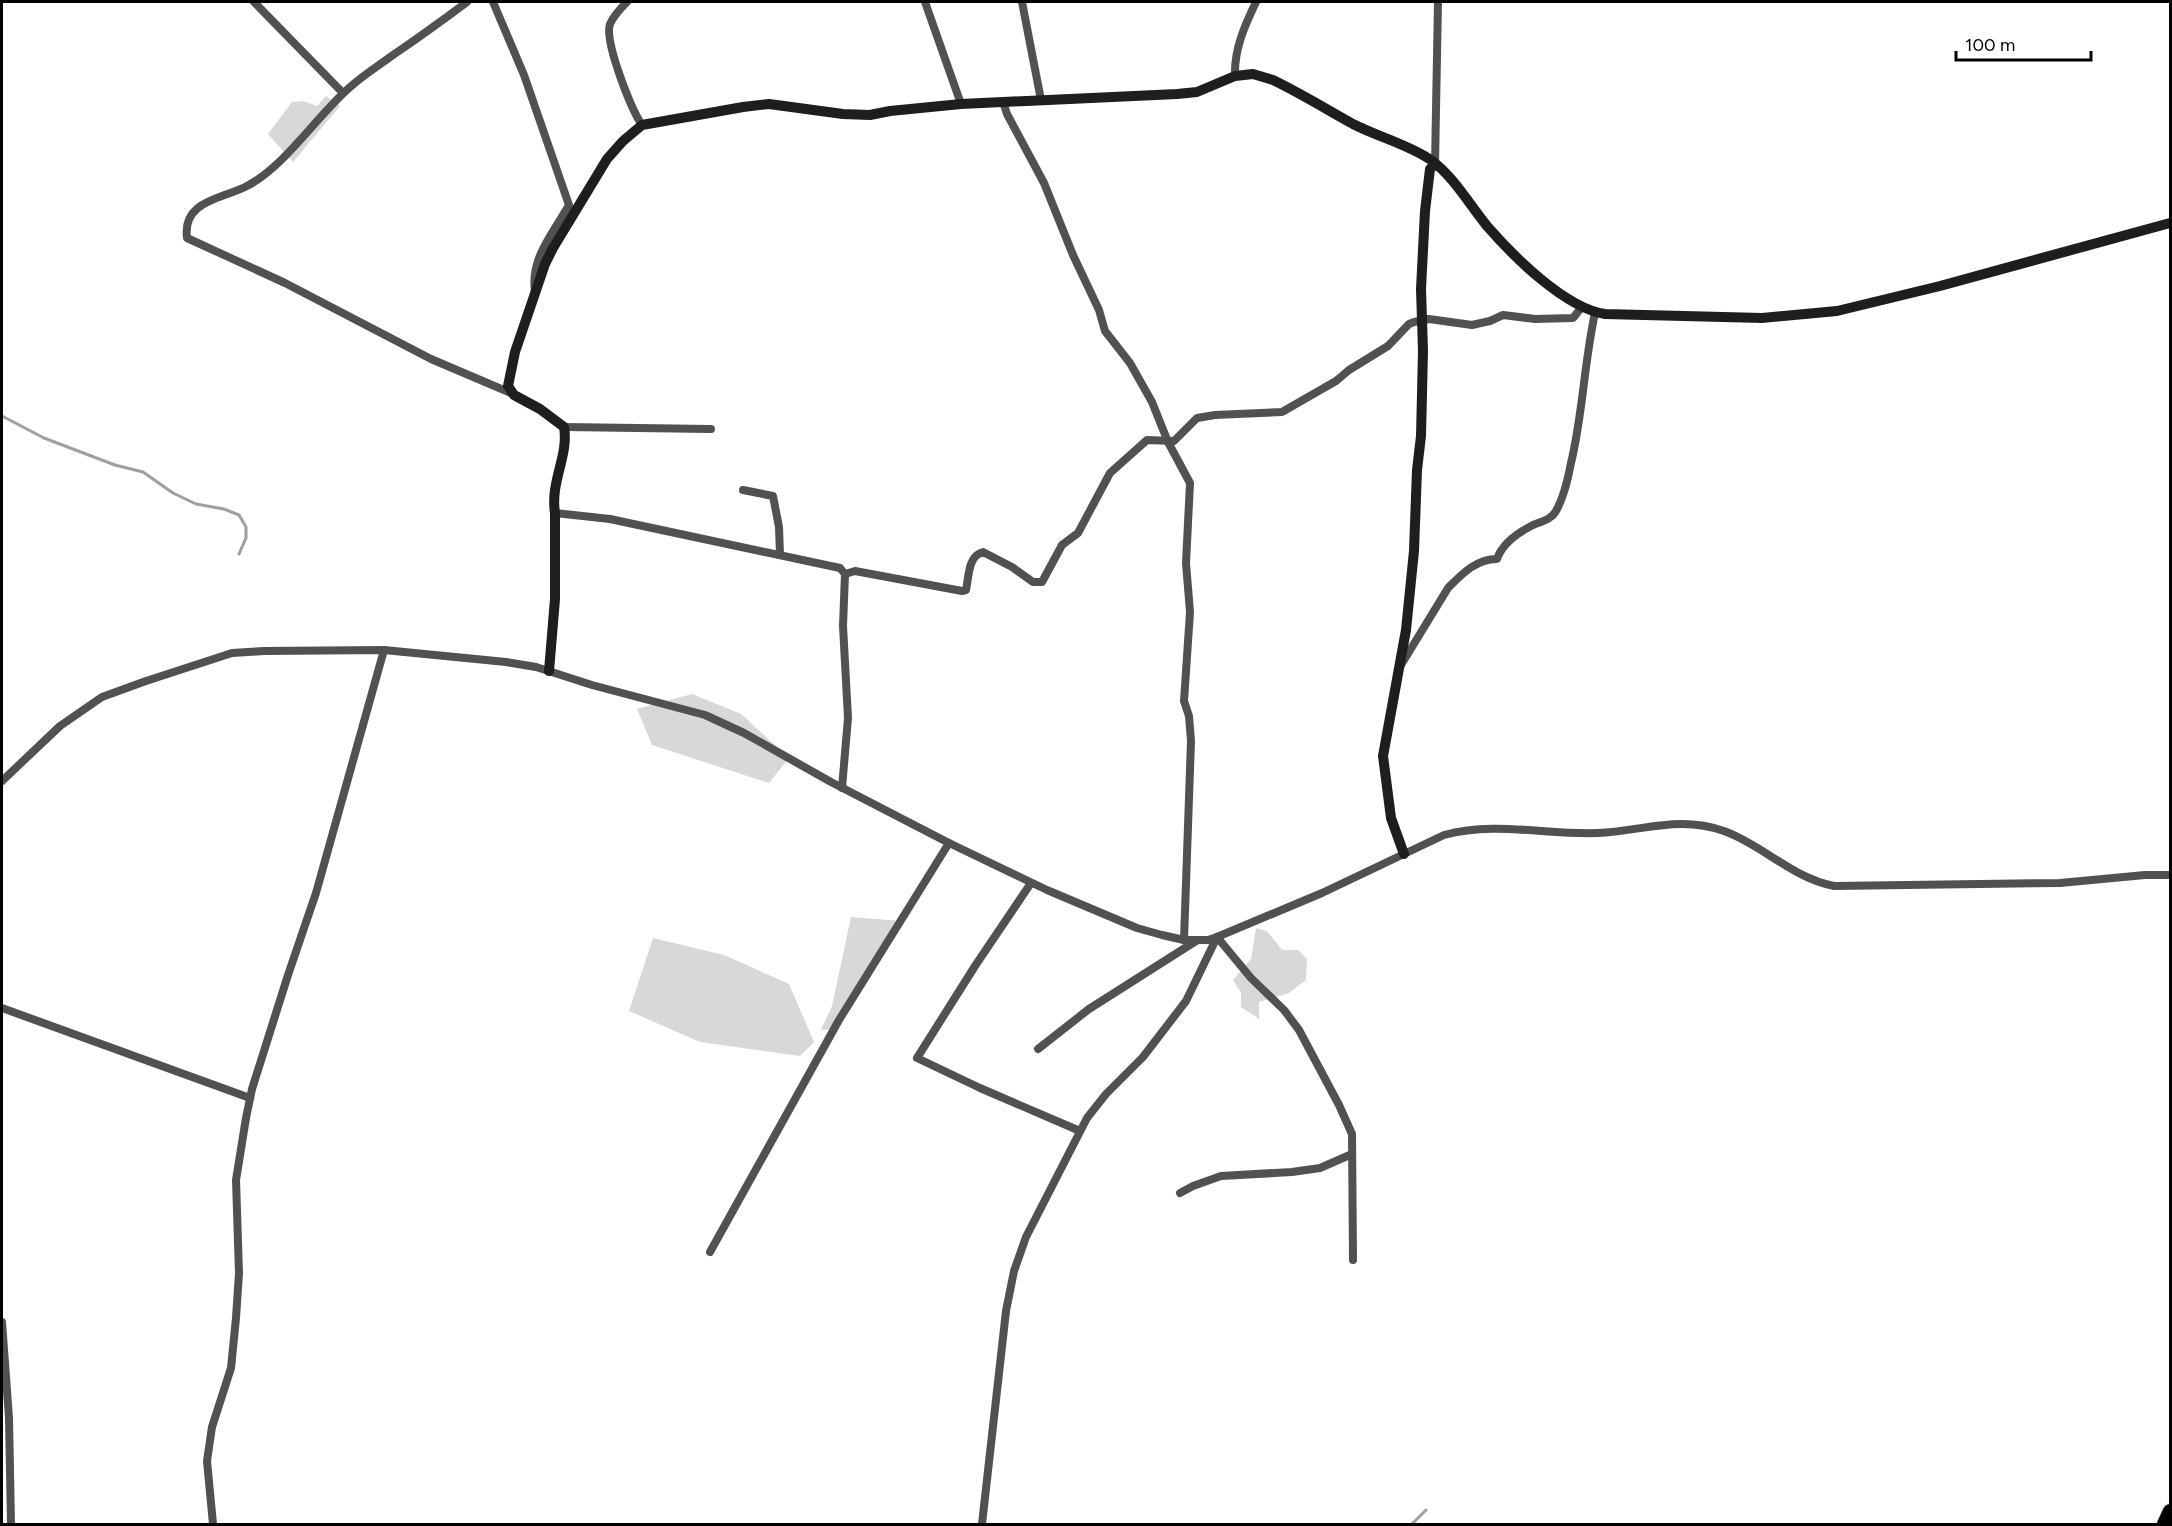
<svg xmlns="http://www.w3.org/2000/svg" width="2172" height="1526" font-family="Figtree,sans-serif">
  <style>
    .green { fill: #d8d8d8 }
    .lines { fill: none; stroke-linecap: round; stroke-linejoin: round }
    .stream { stroke: #9f9f9f; stroke-width: 3 }
    .highway-casing { stroke: #dbdbdb; stroke-width: 16 }
    .street { stroke: #515151; stroke-width: 8 }
    .secondary { stroke: #1e1e1e; stroke-width: 10 }
    .highway { stroke: #000; stroke-width: 14 }
  </style>
  <rect width="100%" height="100%" fill="#fff"/>
  <!-- green -->
  <g class="green">
    <path d="M326 96 340 106 293 162 268 134 292 102 303 101 317 106Z"/>
    <path d="M692 694 741 714 789 758 769 783 652 745 637 709Z"/>
    <path d="M851 917 901 921 834 1029 821 1030 832 1006Z"/>
    <path d="M1256 928 1267 931 1282 950H1298L1307 959 1306 980 1289 993 1259 1002V1019L1241 1007V993L1233 980 1251 959Z"/>
    <path d="M653 938 724 955 789 984 814 1042 800 1056 700 1042 629 1011Z"/>
  </g>
  <g class="lines">
    <!-- stream -->
    <g class="stream">
      <path d="M2 416 44 438 115 465 143 472 173 493 196 504 224 509 239 515 246 527V538L239 554"/>
      <path d="M1412 1524 1426 1510"/>
    </g>
    <!-- highway casing -->
    <g class="highway-casing">
      <path id="highway" d="M2164 1524 2170 1511"/>
    </g>
    <!-- street -->
    <g class="street">
      <path d="M254 2 343 93"/>
      <path d="M467 2C443 20 418 38 393 55 378 66 362 76 349 88 316 117 285 166 247 186 223 199 182 200 187 238L285 283 431 359 513 394"/>
      <path d="M493 2 524 75 569 205C554 232 530 258 535 291"/>
      <path d="M627 2C621 8 614 15 610 24 604 41 631 109 642 125"/>
      <path d="M925 2 961 104"/>
      <path d="M1022 2 1041 100"/>
      <path d="M1235 76C1234 49 1245 25 1256 2"/>
      <path d="M1003 102 1007 114 1044 183 1073 255 1099 310 1105 331 1130 363 1152 402 1168 442 1190 483 1186 563 1190 612 1184 701 1189 716 1191 741 1184 940"/>
      <path d="M1435 164 1438 2"/>
      <path d="M564 427 711 429"/>
      <path d="M743 490 773 496 779 527 780 555"/>
      <path d="M555 513 610 519 840 568 845 574 843 626 848 718 842 788"/>
      <path d="M845 574 855 571 962 591 966 590C969 576 968 556 983 552L1012 567 1033 582H1042L1062 545 1078 533 1110 473 1147 440 1174 441 1197 418 1215 415 1282 412 1336 381 1349 370 1388 346 1409 324 1414 322 1429 319 1472 325 1490 321 1503 315 1535 319 1573 318 1581 308"/>
      <path d="M1401 665 1448 588C1462 574 1476 559 1497 559 1502 544 1519 532 1533 525 1542 521 1551 520 1556 511 1564 497 1568 479 1571 463 1583 413 1584 363 1595 313"/>
      <path d="M2 781 60 726 102 697 146 681 232 653 264 651 384 650 506 662 536 667 592 685 705 715 744 733 831 782 949 843 1047 890 1137 928 1162 935 1184 940H1208L1217 937 1322 893 1444 835C1495 821 1546 835 1598 833 1643 831 1679 815 1724 831 1763 845 1792 878 1834 886L2060 883 2145 875H2170"/>
      <path d="M1031 883 975 966 917 1058 980 1088 1080 1131"/>
      <path d="M2 1008 250 1098"/>
      <path d="M1038 1049 1089 1009 1196 941"/>
      <path d="M1180 1193 1193 1186 1221 1176 1292 1172 1320 1168 1352 1154"/>
      <path d="M710 1252 839 1020 949 843"/>
      <path d="M2 1322 9 1418 11 1524"/>
      <path d="M213 1524 207 1461 212 1427 231 1368 236 1318 239 1273 236 1180 246 1118 252 1089 288 975 316 893 384 650"/>
      <path d="M982 1524 1006 1311 1014 1271 1026 1237 1087 1118 1106 1094 1143 1057 1186 1001 1217 937 1251 978 1284 1010 1299 1030 1339 1105 1352 1134 1353 1260"/>
    </g>
    <!-- secondary -->
    <g class="secondary">
      <path d="M549 671 555 599V513C550 481 569 456 564 427L540 409 514 395 508 386 515 352 545 264 553 248 607 159 623 141 642 125 743 107 769 104 843 114 870 115 890 111 961 104 1177 94 1197 92 1235 76 1253 74 1273 80C1300 93 1326 109 1353 124 1378 137 1408 144 1431 160 1454 177 1469 204 1487 226 1513 256 1565 308 1605 314L1762 318 1837 311 1940 286 2170 223"/>
      <path d="M1404 854 1391 818 1383 756 1406 630 1414 551 1417 470 1421 436 1423 351 1421 289 1425 211 1430 169 1435 164"/>
    </g>
    <!-- highway -->
    <use href="#highway" class="highway"/>
  </g>
  <!-- border -->
  <rect width="2172" height="1526" fill="none" stroke="#000000" stroke-width="6"/>
  <!-- scale -->
  <path d="M1956 51v9h135v-9" fill="none" stroke="#000000" stroke-width="3"/>
  <text x="1965" y="51" font-size="18" fill="#000000" stroke="#ffffff" stroke-width="4.5" paint-order="stroke">100 m</text>
</svg>
